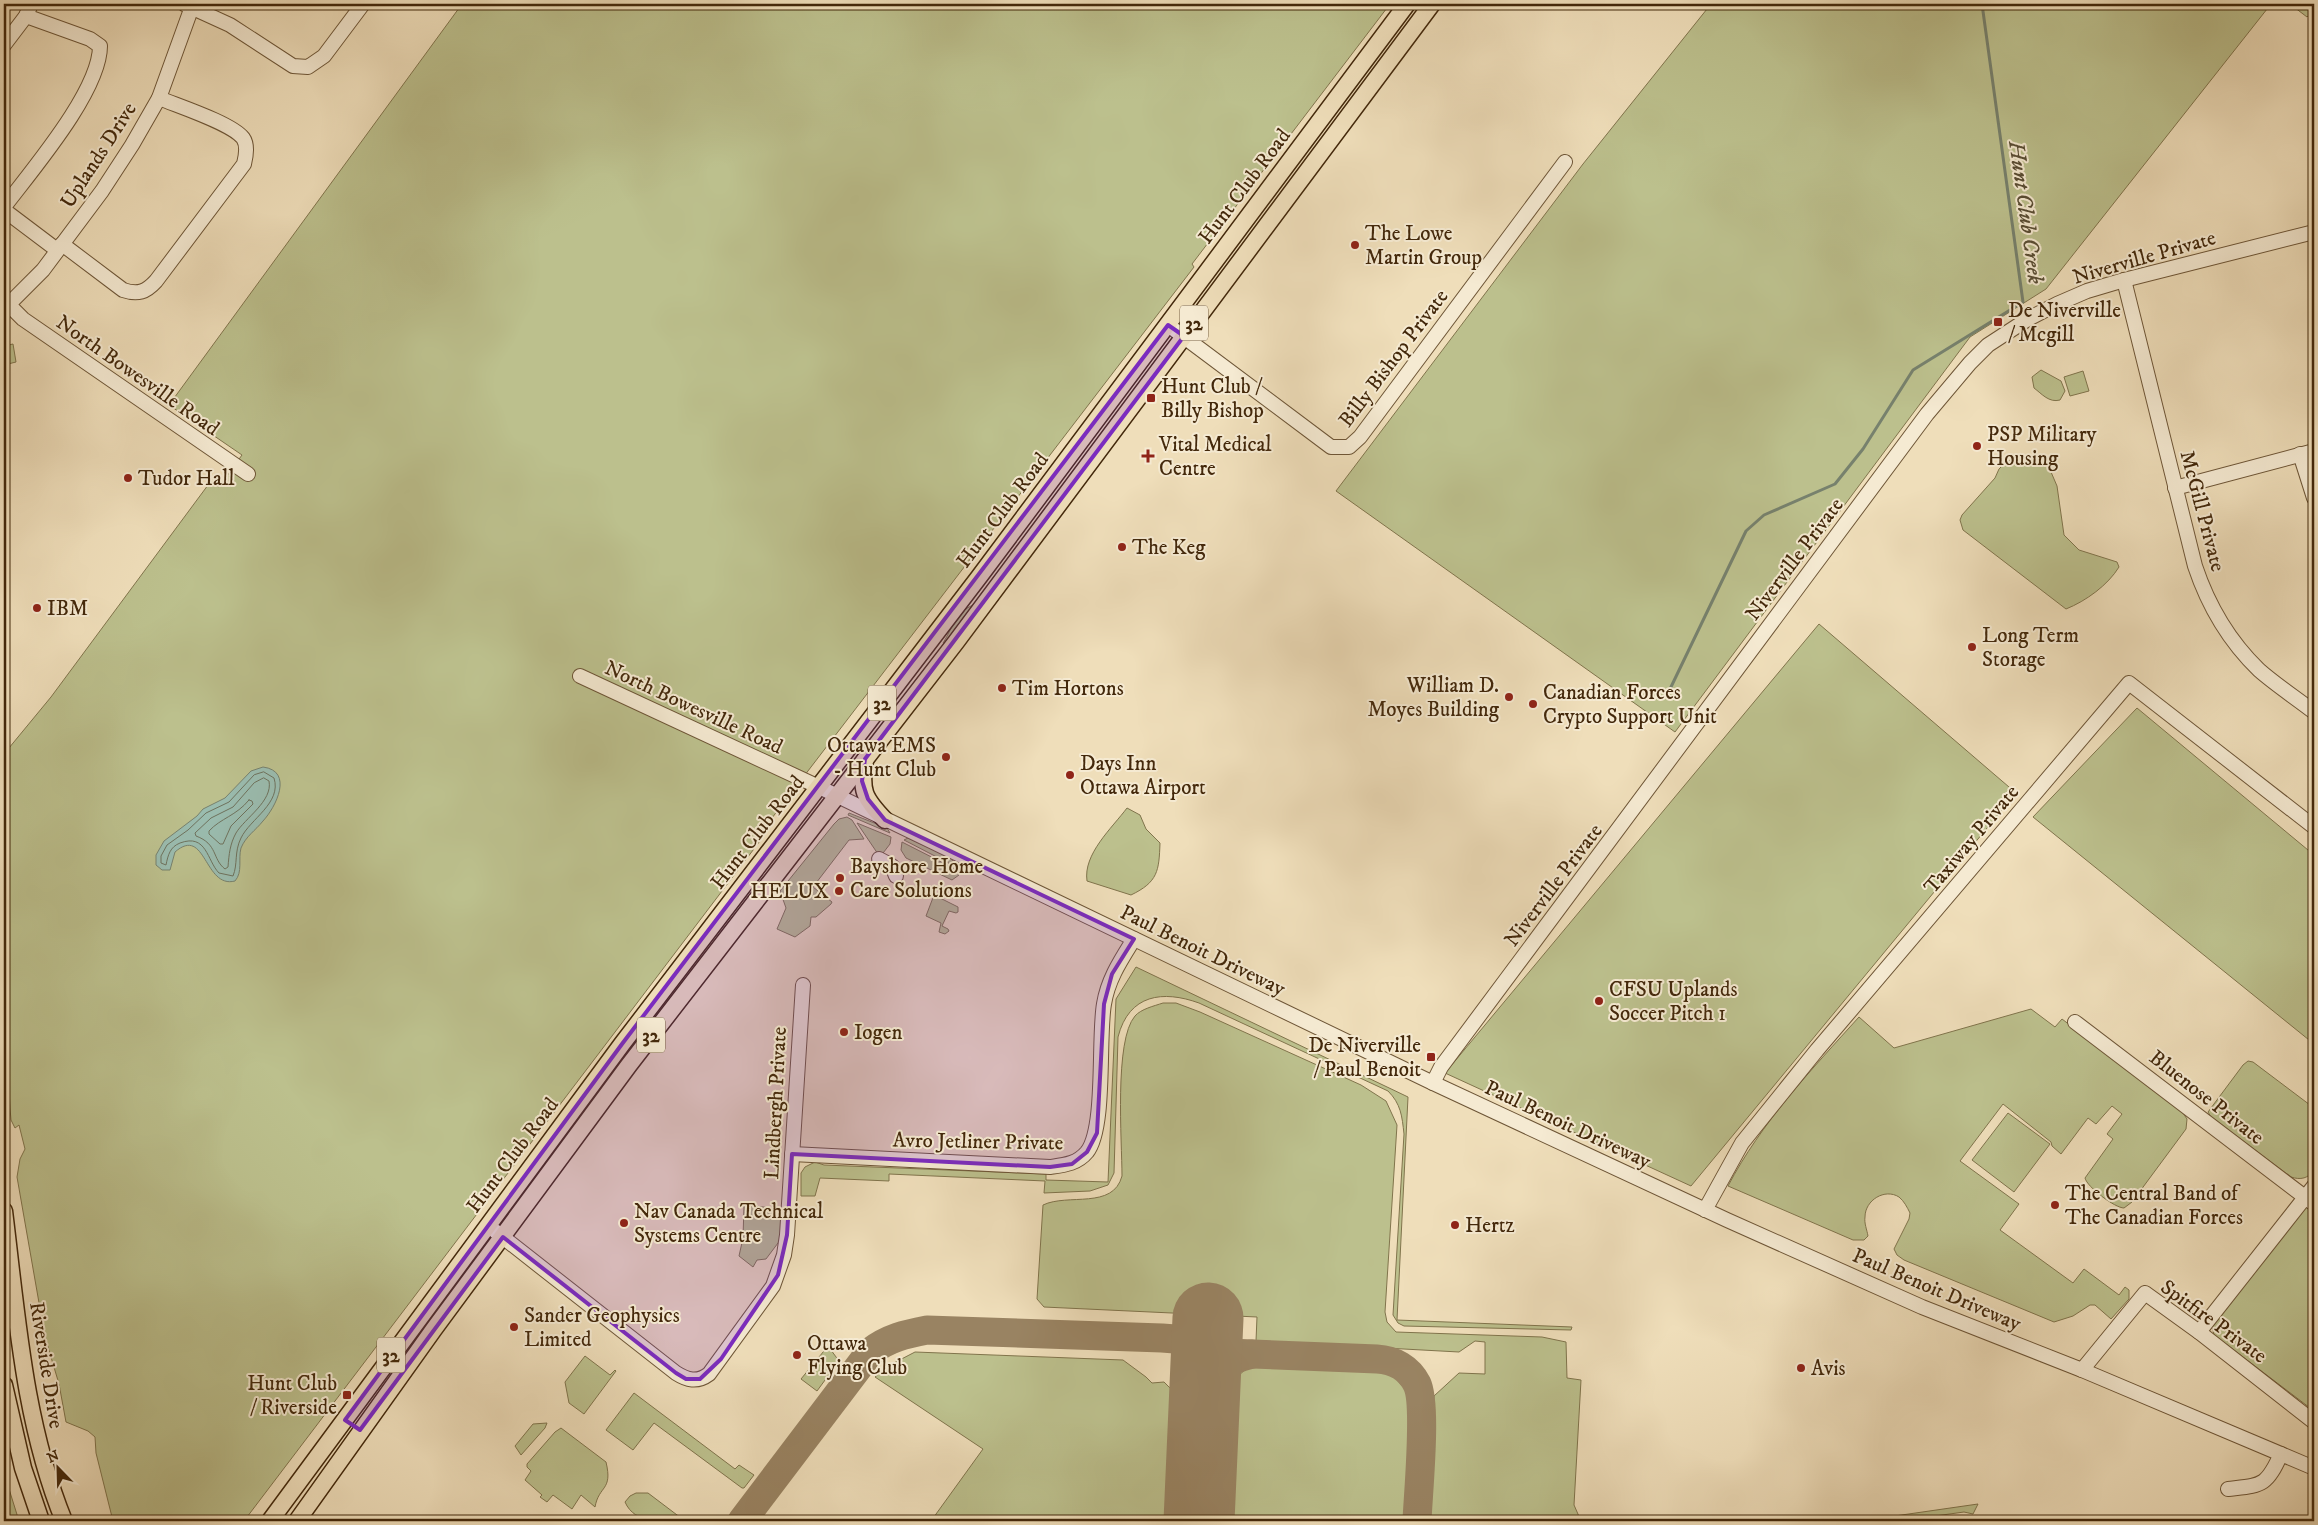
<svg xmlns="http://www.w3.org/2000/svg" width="2318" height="1525" font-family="'IM FELL DW Pica',serif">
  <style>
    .green { fill: #bcc08d; stroke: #80744c }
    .water { fill: #9abcaf; stroke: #77816d }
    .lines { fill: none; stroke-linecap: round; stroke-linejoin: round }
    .shore { stroke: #6e725d; stroke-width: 1 }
    .stream { stroke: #77816d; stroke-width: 3 }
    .taxiway { stroke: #998362; stroke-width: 29 }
    .runway { stroke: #998362; stroke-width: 71 }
    .minor-casing { stroke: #6e5637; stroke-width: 16 }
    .major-casing { stroke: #43280b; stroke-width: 19 }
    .minor { stroke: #f5ead2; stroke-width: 14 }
    .major { stroke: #efdeba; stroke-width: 16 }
    .marked { fill: #7b2cbf; fill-opacity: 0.2; stroke: #7b2cbf; stroke-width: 4; stroke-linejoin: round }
    .poi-dot { fill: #8f2418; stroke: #f5ead2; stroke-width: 2 }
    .labels { text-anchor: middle; stroke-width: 4; stroke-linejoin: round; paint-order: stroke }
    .shield { fill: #f5ead2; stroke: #786247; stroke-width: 1 }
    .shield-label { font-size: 20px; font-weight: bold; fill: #43280b }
    .street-label { font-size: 21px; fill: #43280b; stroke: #f5ead2 }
    .poi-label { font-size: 21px; fill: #43280b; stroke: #f5ead2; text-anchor: start }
    .water-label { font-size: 22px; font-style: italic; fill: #594d34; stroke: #f5ead2 }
  </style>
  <rect width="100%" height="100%" fill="#efdeba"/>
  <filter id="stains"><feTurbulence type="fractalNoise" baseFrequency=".004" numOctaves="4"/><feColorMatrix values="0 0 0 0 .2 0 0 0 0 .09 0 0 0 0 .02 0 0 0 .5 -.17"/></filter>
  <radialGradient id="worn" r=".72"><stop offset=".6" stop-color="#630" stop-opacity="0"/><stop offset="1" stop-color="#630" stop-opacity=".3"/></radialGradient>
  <!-- green -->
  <g class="green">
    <path d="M462 4H1390L1192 264 1194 267 762 831 763 837 244 1521H113L96 1453 95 1437 88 1431 66 1422 59 1384 45 1337 17 1177 20 1159 25 1149 19 1125 15 1128 11 1120 10 1108 5 1010 8 995 4 964V754L51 697 211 481 219 487 242 455 169 405Z"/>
    <path d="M1711 4H2271L2046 289 1970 337 1675 732 1336 491 1583 164Z"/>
    <path d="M2290 4H2314V10L2307 17Z"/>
    <path d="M13 344 16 362 4 365V346Z"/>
    <path d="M2041 370 2061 381 2065 391 2060 400C2049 403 2042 394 2034 388L2032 377Z"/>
    <path d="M2083 371 2089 391 2070 396 2064 377Z"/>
    <path d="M2028 455 2048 465 2057 486 2064 535 2079 550 2117 562 2119 567C2108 585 2086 601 2066 609L1963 530 1960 520 1962 515 1995 478 1999 469 2007 461Z"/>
    <path d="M975 604 947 646 943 643C954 626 953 614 975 604Z"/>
    <path d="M1819 624 2016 793 1691 1186 1445 1073Z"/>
    <path d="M2137 708 2314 855V1044L2033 817Z"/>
    <path d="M1127 808 1140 815 1146 829 1160 843C1159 871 1158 882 1131 895L1087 881C1083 854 1112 828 1127 808Z"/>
    <path d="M849 813 887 828 890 833 848 815Z"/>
    <path d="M847 817 852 820 864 839 849 840 813 887 832 902 831 904 816 917H811L810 926 795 937 777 929 786 908 780 891 834 824 839 819Z"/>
    <path d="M857 823 891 837 890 844 880 857Z"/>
    <path d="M908 838 951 858 958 868 904 840Z"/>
    <path d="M902 842 959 871V875L952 880 906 858 901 850Z"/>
    <path d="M934 895 958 907V912L956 913 949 911 942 926 948 929 949 931 945 934 939 932 941 923 926 916Z"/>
    <path d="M1136 967 1408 1097 1397 1320 1572 1327 1571 1330 1404 1326 1398 1323 1393 1315 1404 1134C1402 1116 1401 1104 1388 1091L1199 1003C1163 990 1129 994 1118 1037L1114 1173 1108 1185 1090 1191 1044 1193 1045 1181 889 1174V1181L820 1178 815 1196H801V1173L805 1167 815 1162 824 1165 1046 1174V1180L1108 1182 1116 999Z"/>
    <path d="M1163 1003H1176L1200 1012 1361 1085 1386 1101 1397 1125 1385 1312 1387 1322 1396 1332 1542 1337 1566 1342 1567 1378 1581 1380 1574 1505 1581 1521H1429L1434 1396 1459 1373 1485 1374V1342L1475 1341 1459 1352 1256 1341 1257 1317 1044 1307 1037 1299 1043 1205C1068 1193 1113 1210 1122 1176 1122 1142 1114 1040 1135 1016 1141 1009 1154 1006 1163 1003Z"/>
    <path d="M2031 1009 2055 1027 2062 1019 2181 1110 2187 1119 2186 1129 2132 1202 2124 1208C2115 1208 2087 1187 2085 1178L2113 1139 2107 1134 2122 1114 2112 1106 2096 1124 2088 1118 2061 1154 2052 1146 2051 1142 2003 1104 1960 1161 2019 1204 2000 1230 2073 1283 2084 1269 2119 1295 2125 1287 2129 1290V1299L2111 1319 2095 1305H2090L2073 1316 2054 1322 1904 1260 1897 1255 1894 1249 1909 1219 1910 1213C1907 1207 1904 1201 1899 1197 1885 1188 1865 1200 1865 1217 1864 1223 1867 1230 1868 1236L1864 1240H1853L1728 1186C1761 1123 1811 1070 1859 1017L1894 1048Z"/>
    <path d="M2248 1061 2253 1062 2314 1108C2314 1120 2317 1160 2314 1169 2309 1179 2300 1180 2291 1177L2211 1117 2208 1112 2243 1065Z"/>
    <path d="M2008 1113 2050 1144 2014 1192 1972 1160Z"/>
    <path d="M744 1205 782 1209 781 1239 766 1259 757 1260 753 1267 739 1256 743 1238Z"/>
    <path d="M2308 1207 2314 1210V1411L2214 1335 2212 1326 2302 1209Z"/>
    <path d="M828 1346 839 1361 817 1391 801 1379Z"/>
    <path d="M915 1352 1123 1360 1146 1377 1152 1383 1164 1382 1186 1404 1181 1521H931L983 1449 875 1377 890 1365Z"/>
    <path d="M585 1356 610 1375 615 1370 616 1371 584 1414 569 1403 565 1382Z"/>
    <path d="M1249 1366 1389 1371 1412 1397 1407 1521H1218L1223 1390Z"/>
    <path d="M634 1393 735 1469 739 1465 754 1475 744 1488H742L654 1423 633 1450 606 1430Z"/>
    <path d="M547 1423 545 1428 521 1455 515 1446 533 1424Z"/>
    <path d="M561 1428 606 1462C613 1491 599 1485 595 1507L581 1495 572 1509 553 1495 547 1502 540 1497 542 1495 525 1480 531 1471 527 1467V1464L555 1432Z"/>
    <path d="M4 1473 19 1521H4Z"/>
    <path d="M636 1493H648L685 1521C663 1521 635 1525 625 1502L630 1496Z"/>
    <path d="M1978 1504 1973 1514 1964 1512 1899 1521H1860Z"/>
  </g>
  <!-- water -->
  <path class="water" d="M263 767C294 771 276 807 263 821 255 831 246 836 241 848 238 859 243 872 235 881 204 889 206 825 175 852L170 870H162L156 865V855L164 841 197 816 203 809 225 798 251 771Z"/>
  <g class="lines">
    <!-- shore -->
    <g class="shore">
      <path d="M264 772 274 778C282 803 250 819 241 838 234 852 238 864 233 876L219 873C207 861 207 833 180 843 170 847 168 855 166 865L161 863V856L167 845 188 830 206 813 229 802 254 775Z"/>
      <path d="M264 778 269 781C273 801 245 818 236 833 230 844 229 854 228 867L225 869C212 859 218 844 196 836L195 833 211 818 233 807 254 783Z"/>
      <path d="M249 800 252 801 253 804 231 826 223 844H220L209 834V831C221 818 236 816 249 800Z"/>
    </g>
    <!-- stream -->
    <path class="stream" d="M1670 689 1746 531 1764 515 1835 484 1863 449 1913 370 2023 302 1982 4"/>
    <!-- taxiway -->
    <g class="taxiway">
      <path d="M1203 1502C1204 1472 1200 1393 1218 1372 1226 1361 1239 1357 1252 1354"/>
      <path d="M742 1521 870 1352C888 1338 906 1334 927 1330L1162 1338 1175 1339 1206 1350 1228 1353 1377 1359C1394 1360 1409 1368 1417 1384 1427 1405 1418 1494 1417 1521"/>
    </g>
    <!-- runway -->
    <path class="runway" d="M1199 1521 1208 1318"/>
    <!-- minor casing -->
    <g class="minor-casing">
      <g id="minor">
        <path d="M184 4 230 25 293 66 308 67 324 56 363 4"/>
        <path d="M4 45 26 16 31 4"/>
        <path d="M4 207C32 170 100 91 100 46L90 39 26 16"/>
        <path d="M4 210 57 250"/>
        <path d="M62 244 123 290C138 295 146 292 156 281L244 164C246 156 248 145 243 138 231 123 178 106 159 98"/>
        <path d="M2124 280 2195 566C2208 605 2229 641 2259 670 2276 685 2296 698 2314 712"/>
        <path d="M9 305 23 319 248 474"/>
        <path d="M4 309 43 270 102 191 132 145 159 98 193 4"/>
        <path d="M1168 325 1331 447H1349L1360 437 1565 162"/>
        <path d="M2300 454 2314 498"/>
        <path d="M2175 488 2314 451"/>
        <path d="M580 676 819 787 1433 1083 1727 1220 1922 1307 2082 1370 2314 1468"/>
        <path d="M879 859 892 866 896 876"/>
        <path d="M2075 1022 2314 1204"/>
        <path d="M1433 1083 1441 1067 1927 414 1970 363 1988 345 2028 319 2057 304 2087 291 2124 280 2314 232"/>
        <path d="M792 1154 1050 1167C1064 1165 1077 1164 1087 1152 1106 1128 1098 1038 1104 1004 1108 979 1121 960 1134 939"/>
        <path d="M1705 1210 1742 1143 1817 1050 2129 683 2314 827"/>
        <path d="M495 1231 676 1373C687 1380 697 1383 709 1374L773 1286 784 1255 787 1235 803 985"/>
        <path d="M2199 1332 2314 1186"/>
        <path d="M2082 1370 2145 1293 2199 1332 2314 1422"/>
        <path d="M2228 1489C2262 1485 2266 1487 2281 1454"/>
      </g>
    </g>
    <!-- major casing -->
    <g class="major-casing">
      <g id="major">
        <path d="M865 760C860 791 864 798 885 820"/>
        <path d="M4 1211C17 1316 24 1423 64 1521"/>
        <path d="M4 1385 23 1468 41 1521"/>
        <path d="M270 1521 622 1044 979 577 1407 4"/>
        <path d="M297 1521 434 1329 629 1065 956 642 1432 4"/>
      </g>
    </g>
    <!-- minor -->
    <use href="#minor" class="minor"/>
    <!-- major -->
    <use href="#major" class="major"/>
  </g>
  <!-- marked area -->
  <path class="marked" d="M1168 325 1184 336 865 759 862 781 868 799 885 820 1134 939 1112 974 1104 1004 1097 1133 1087 1152 1072 1164 1050 1167 792 1154 787 1235 778 1275 721 1359 700 1379H686L676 1373 503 1237 360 1430 345 1420 622 1044Z"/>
  <!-- markers -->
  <g class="poi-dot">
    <circle cx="1355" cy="245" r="5"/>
    <rect x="1993" y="317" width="10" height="10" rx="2.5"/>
    <rect x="1146" y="393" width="10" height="10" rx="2.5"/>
    <circle cx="1977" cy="446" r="5"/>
    <path d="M1145.5 448.5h5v5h5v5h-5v5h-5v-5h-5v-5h5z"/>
    <circle cx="128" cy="478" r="5"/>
    <circle cx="1122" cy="547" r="5"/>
    <circle cx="37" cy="608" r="5"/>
    <circle cx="1972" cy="647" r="5"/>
    <circle cx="1002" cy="688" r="5"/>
    <circle cx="1509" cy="697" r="5"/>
    <circle cx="1533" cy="704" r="5"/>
    <circle cx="946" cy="757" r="5"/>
    <circle cx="1070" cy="775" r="5"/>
    <circle cx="840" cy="878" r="5"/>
    <circle cx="839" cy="891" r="5"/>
    <circle cx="1599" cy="1001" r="5"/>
    <circle cx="844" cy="1032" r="5"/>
    <rect x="1426" y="1052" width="10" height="10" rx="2.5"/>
    <circle cx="2055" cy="1205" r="5"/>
    <circle cx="624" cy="1223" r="5"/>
    <circle cx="1455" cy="1225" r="5"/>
    <circle cx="514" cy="1327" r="5"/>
    <circle cx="797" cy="1355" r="5"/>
    <circle cx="1801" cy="1368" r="5"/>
    <rect x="342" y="1390" width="10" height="10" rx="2.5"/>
  </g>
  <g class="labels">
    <!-- shield labels -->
    <g class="shield">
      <rect x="1180" y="305.5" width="28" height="35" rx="4"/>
      <rect x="868" y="685.5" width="28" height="35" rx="4"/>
      <rect x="637" y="1017.5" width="28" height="35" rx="4"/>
      <rect x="377" y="1337.5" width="28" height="35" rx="4"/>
    </g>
    <g class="shield-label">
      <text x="1194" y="330">32</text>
      <text x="882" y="710">32</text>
      <text x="651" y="1042">32</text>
      <text x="391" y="1362">32</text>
    </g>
    <!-- street labels -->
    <g class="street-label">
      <text transform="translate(98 155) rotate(-57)" y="7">Uplands Drive</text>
      <text transform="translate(1244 186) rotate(-53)" y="7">Hunt Club Road</text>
      <text transform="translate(2144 257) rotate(-16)" y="7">Niverville Private</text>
      <text transform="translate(1393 358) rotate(-53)" y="7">Billy Bishop Private</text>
      <text transform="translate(138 375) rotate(35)" y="7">North Bowesville Road</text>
      <text transform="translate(1002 510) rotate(-53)" y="7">Hunt Club Road</text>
      <text transform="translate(2203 511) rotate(75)" y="7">McGill Private</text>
      <text transform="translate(1794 559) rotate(-53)" y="7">Niverville Private</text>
      <text transform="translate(694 707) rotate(25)" y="7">North Bowesville Road</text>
      <text transform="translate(757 832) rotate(-52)" y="7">Hunt Club Road</text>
      <text transform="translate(1971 839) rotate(-50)" y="7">Taxiway Private</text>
      <text transform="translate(1553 885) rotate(-53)" y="7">Niverville Private</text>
      <text transform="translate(1203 950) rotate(26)" y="7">Paul Benoit Driveway</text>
      <text transform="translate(2207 1097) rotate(38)" y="7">Bluenose Private</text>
      <text transform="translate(775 1103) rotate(-87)" y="7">Lindbergh Private</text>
      <text transform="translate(1568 1124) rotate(25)" y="7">Paul Benoit Driveway</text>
      <text transform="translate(978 1141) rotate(1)" y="7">Avro Jetliner Private</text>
      <text transform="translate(512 1155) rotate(-53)" y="7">Hunt Club Road</text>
      <text transform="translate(1937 1289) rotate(23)" y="7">Paul Benoit Driveway</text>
      <text transform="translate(2214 1321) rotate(36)" y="7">Spitfire Private</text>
      <text transform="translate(47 1365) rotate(81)" y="7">Riverside Drive</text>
    </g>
    <!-- poi labels -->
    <g class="poi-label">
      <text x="1365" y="240">The Lowe<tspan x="1365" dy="24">Martin Group</tspan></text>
      <text x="2008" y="317">De Niverville<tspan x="2008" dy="24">/ Mcgill</tspan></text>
      <text x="1161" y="393">Hunt Club /<tspan x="1161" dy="24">Billy Bishop</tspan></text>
      <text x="1987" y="441">PSP Military<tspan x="1987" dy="24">Housing</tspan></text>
      <text x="1159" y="451">Vital Medical<tspan x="1159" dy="24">Centre</tspan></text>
      <text x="138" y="485">Tudor Hall</text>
      <text x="1132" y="554">The Keg</text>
      <text x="47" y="615">IBM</text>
      <text x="1982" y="642">Long Term<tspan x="1982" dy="24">Storage</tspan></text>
      <text x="1499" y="692" text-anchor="end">William D.<tspan x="1499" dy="24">Moyes Building</tspan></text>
      <text x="1012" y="695">Tim Hortons</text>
      <text x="1543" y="699">Canadian Forces<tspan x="1543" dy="24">Crypto Support Unit</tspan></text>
      <text x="936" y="752" text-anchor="end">Ottawa EMS<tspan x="936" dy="24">- Hunt Club</tspan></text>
      <text x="1080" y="770">Days Inn<tspan x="1080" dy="24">Ottawa Airport</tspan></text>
      <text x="850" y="873">Bayshore Home<tspan x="850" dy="24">Care Solutions</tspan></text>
      <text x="829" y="898" text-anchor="end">HELUX</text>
      <text x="1609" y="996">CFSU Uplands<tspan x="1609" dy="24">Soccer Pitch 1</tspan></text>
      <text x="854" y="1039">Iogen</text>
      <text x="1421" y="1052" text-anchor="end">De Niverville<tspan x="1421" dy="24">/ Paul Benoit</tspan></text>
      <text x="2065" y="1200">The Central Band of<tspan x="2065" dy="24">The Canadian Forces</tspan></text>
      <text x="634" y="1218">Nav Canada Technical<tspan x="634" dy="24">Systems Centre</tspan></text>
      <text x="1465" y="1232">Hertz</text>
      <text x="524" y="1322">Sander Geophysics<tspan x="524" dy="24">Limited</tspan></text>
      <text x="807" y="1350">Ottawa<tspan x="807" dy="24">Flying Club</tspan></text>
      <text x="1811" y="1375">Avis</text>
      <text x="337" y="1390" text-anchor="end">Hunt Club<tspan x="337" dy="24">/ Riverside</tspan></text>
    </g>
    <!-- water labels -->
    <g class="water-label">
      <text transform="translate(2027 212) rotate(82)" y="8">Hunt Club Creek</text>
    </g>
  </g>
  <!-- margin -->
  <rect width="2318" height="1525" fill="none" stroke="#efdeba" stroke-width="20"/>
  <rect x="5" y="5" width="2308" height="1515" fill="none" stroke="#43280b" stroke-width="2.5"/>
  <rect x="10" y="10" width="2298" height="1505" fill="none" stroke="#43280b"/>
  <!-- north arrow -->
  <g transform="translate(58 1468) rotate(337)" stroke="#f5ead2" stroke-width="4" paint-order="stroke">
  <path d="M0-4L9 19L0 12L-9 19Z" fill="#43280b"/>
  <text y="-8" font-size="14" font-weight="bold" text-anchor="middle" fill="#43280b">N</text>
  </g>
  <rect width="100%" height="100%" filter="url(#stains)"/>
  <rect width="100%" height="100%" fill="url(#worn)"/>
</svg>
